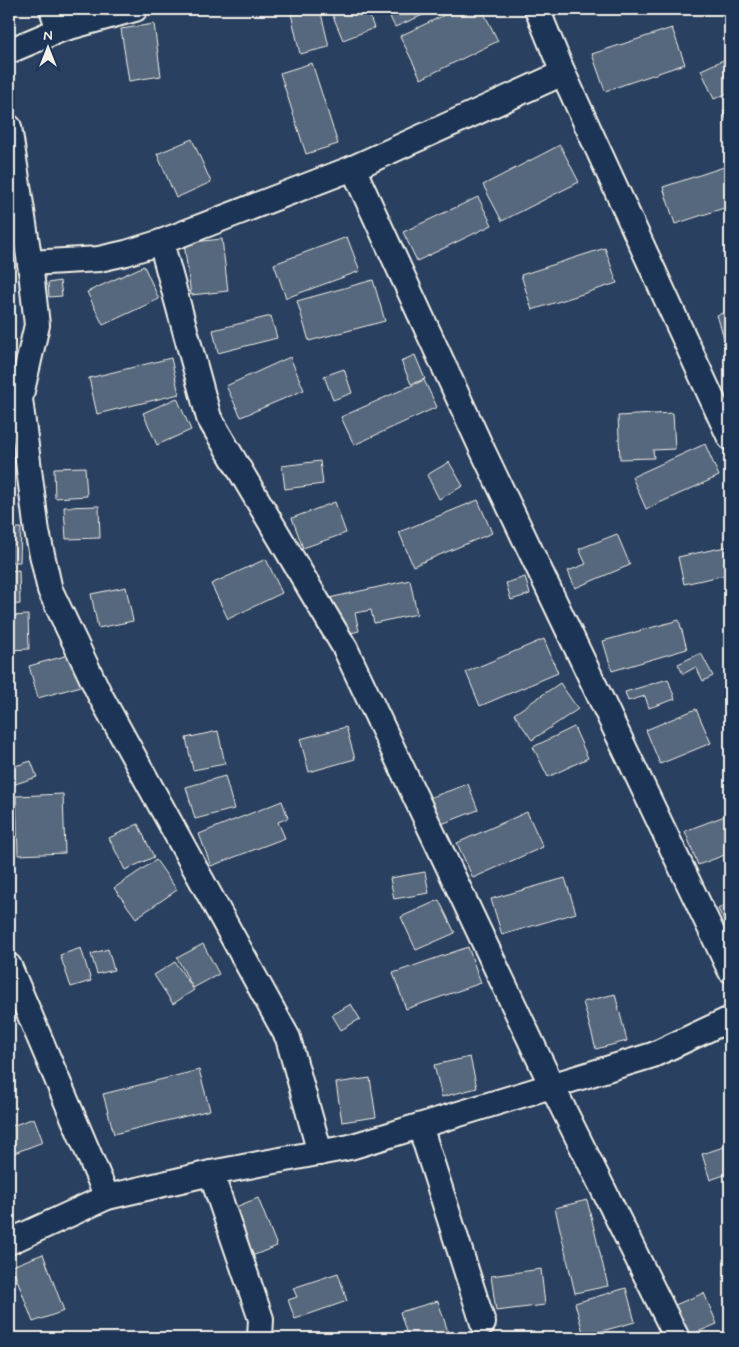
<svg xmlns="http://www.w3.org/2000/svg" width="739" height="1347" font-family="Mynerve,sans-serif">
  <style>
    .building { fill: #56677d; stroke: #f4f1e8 }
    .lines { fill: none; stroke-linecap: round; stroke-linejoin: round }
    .street-casing { stroke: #f4f1e8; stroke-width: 28 }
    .street { stroke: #1d3557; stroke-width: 24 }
  </style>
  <rect width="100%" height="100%" fill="#2a4060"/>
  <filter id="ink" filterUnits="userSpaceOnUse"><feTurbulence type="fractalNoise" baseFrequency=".02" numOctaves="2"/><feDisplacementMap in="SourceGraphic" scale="10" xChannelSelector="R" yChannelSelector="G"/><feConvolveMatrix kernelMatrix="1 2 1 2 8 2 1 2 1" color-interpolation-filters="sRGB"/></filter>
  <g filter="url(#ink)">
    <!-- building -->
    <g class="building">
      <path d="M290 9H320L329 47 300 54Z"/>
      <path d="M330 9H367L374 28 343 40Z"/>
      <path d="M386 9H437L395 27Z"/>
      <path d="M457 9H482L498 41 421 79 400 36Z"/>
      <path d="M154 24 161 76 129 81 121 29Z"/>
      <path d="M672 28 685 64 605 91 592 54Z"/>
      <path d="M730 57V92L714 99 701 70Z"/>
      <path d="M312 63 338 144 306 154 280 73Z"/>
      <path d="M730 108V128L723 111Z"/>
      <path d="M192 139 211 182 176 198 157 154Z"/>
      <path d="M560 145 579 182 502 221 483 185Z"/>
      <path d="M730 165V206L675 224 663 187Z"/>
      <path d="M478 197 492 225 417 261 403 232Z"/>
      <path d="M347 237 360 271 286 298 274 264Z"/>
      <path d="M222 239 228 291 191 295 184 243Z"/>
      <path d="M605 248 617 283 532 310 521 275Z"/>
      <path d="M144 266 159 299 103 325 87 292Z"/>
      <path d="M373 280 385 321 309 341 297 301Z"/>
      <path d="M60 281 62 296 49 297 48 283Z"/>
      <path d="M730 311V347L727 348 717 315Z"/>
      <path d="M271 316 277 338 218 353 213 330Z"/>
      <path d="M415 355 425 379 411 384 401 361Z"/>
      <path d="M290 357 304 390 241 417 226 386Z"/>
      <path d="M171 358 179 394 97 414 89 378Z"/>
      <path d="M344 369 352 393 333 400 324 376Z"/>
      <path d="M424 380 437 407 354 445 341 417Z"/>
      <path d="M177 398 191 430 157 445 143 413Z"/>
      <path d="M673 413 675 449 653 450 654 458 620 459 618 416Z"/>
      <path d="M705 444 719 476 646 509 632 477Z"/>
      <path d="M320 461 323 484 285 489 282 466Z"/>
      <path d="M449 462 463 486 439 499 427 475Z"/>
      <path d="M85 467 87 496 55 498 54 468Z"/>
      <path d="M9 472H13L14 508H9Z"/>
      <path d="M478 500 492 533 413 566 399 532Z"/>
      <path d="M335 502 346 533 303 548 292 518Z"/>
      <path d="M99 506 100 538 66 539 64 507Z"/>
      <path d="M9 528H21L20 562H9Z"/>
      <path d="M617 534 630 565 575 588 568 571 586 564 579 549Z"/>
      <path d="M730 546V574L684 584 678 557Z"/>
      <path d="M266 559 282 593 228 619 211 584Z"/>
      <path d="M19 570 20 604 9 605V571Z"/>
      <path d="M525 577 530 594 511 600 506 583Z"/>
      <path d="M410 580 417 614 374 623 371 610 355 613 359 631 338 636 329 598Z"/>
      <path d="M126 587 133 621 98 628 91 594Z"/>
      <path d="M28 615 29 649 9 650V616Z"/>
      <path d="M679 620 687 649 612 671 603 641Z"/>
      <path d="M544 639 558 673 480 706 466 672Z"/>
      <path d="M701 653 713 676 703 681 696 667 683 674 678 664Z"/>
      <path d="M72 654 81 686 38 698 29 666Z"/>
      <path d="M668 679 675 699 649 708 645 696 628 701 625 692Z"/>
      <path d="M560 683 578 709 532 740 514 714Z"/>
      <path d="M696 709 711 743 660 764 646 730Z"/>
      <path d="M346 727 355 759 309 772 300 739Z"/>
      <path d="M574 727 588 758 548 777 533 747Z"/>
      <path d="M218 731 225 764 193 770 186 738Z"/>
      <path d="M31 761 37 777 9 786V768Z"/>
      <path d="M225 776 234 809 195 819 186 787Z"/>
      <path d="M468 784 478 810 439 825 429 798Z"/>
      <path d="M63 794 65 853 18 855 16 796Z"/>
      <path d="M282 801 288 818 278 822 285 838 211 866 199 834Z"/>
      <path d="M527 812 543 847 473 878 457 843Z"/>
      <path d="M730 814V853L698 865 685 831Z"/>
      <path d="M138 824 154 857 125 870 109 838Z"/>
      <path d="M156 860 177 890 136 918 114 888Z"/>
      <path d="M425 872 429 893 394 899 390 878Z"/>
      <path d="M565 878 576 913 502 935 491 899Z"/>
      <path d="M439 900 455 933 416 950 401 917Z"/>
      <path d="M730 902V932L718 909Z"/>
      <path d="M203 944 219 974 193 988 177 958Z"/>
      <path d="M468 947 481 983 406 1009 393 973Z"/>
      <path d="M81 948 91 981 71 987 60 955Z"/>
      <path d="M108 949 114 970 97 974 91 954Z"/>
      <path d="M175 962 194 990 173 1004 154 975Z"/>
      <path d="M615 994 627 1041 596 1049 583 1002Z"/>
      <path d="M351 1004 360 1019 341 1030 332 1015Z"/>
      <path d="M470 1057 477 1088 442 1097 434 1065Z"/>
      <path d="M199 1070 210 1110 114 1134 103 1094Z"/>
      <path d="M370 1078 376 1117 342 1122 336 1083Z"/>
      <path d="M34 1118 43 1142 9 1155V1127Z"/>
      <path d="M730 1145V1173L710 1180 702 1154Z"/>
      <path d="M258 1198 277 1246 247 1258 228 1210Z"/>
      <path d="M587 1200 608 1286 575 1293 555 1208Z"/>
      <path d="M43 1254 64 1311 33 1322 12 1266Z"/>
      <path d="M541 1269 545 1305 496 1311 491 1276Z"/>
      <path d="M338 1273 347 1301 295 1319 288 1300 297 1297 293 1288Z"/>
      <path d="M626 1288 635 1322 584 1336 575 1303Z"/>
      <path d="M704 1293 717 1324 683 1338 670 1307Z"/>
      <path d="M438 1301 449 1335 439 1338H408L400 1312Z"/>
    </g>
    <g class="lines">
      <!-- street casing -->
      <g class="street-casing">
        <g id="street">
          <path d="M52 9 59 30"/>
          <path d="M537 9 563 73 730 438"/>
          <path d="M9 51 59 30 135 9"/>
          <path d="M9 127 30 263 37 325 20 399 37 532 50 590 100 695 288 1038 320 1153"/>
          <path d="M353 168 481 447 730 970"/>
          <path d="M161 242 209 418 345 648 552 1086 677 1338"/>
          <path d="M30 263 99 259 126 253 161 242 353 168 563 73"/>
          <path d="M9 966 107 1197"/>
          <path d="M420 1126 483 1323"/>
          <path d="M211 1173 261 1319 260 1338"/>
          <path d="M9 1242 107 1197 211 1173 350 1147 653 1055 730 1019"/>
        </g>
      </g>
      <!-- street -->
      <use href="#street" class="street"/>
    </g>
  </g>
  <!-- margin -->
  <rect width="739" height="1347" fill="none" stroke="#1d3557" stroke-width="30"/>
  <rect x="15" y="15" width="709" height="1317" fill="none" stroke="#f4f1e8" stroke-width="2" filter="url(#ink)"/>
  <!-- north arrow -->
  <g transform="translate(48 48)" stroke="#1d3557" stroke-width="4" paint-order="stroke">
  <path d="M0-4L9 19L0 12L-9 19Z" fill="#f4f1e8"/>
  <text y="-8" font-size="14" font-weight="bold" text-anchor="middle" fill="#f4f1e8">N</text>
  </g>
</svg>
